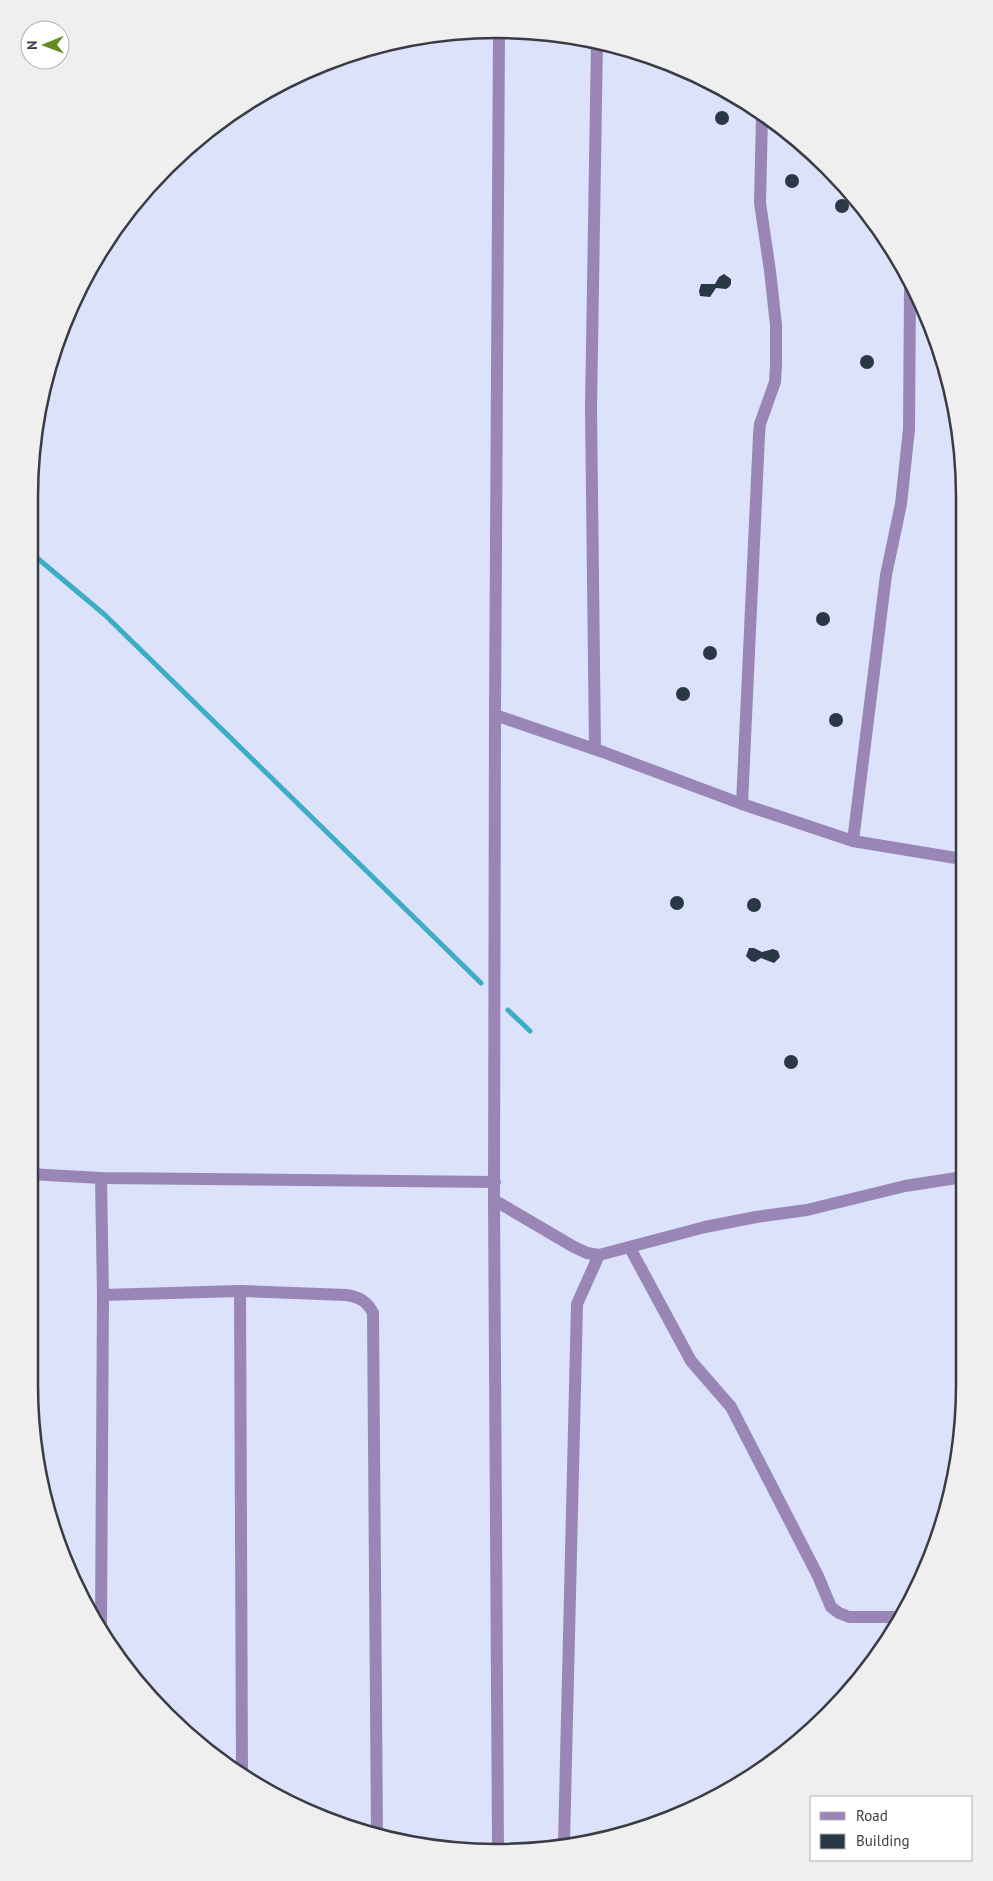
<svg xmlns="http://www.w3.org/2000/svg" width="993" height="1881" font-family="'PT Sans',sans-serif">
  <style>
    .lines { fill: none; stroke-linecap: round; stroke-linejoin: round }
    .stream { stroke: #3dacc5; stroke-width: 5 }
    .building { fill: #283845 }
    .minor { stroke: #9986b7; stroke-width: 12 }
    .rim { fill: none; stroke: #3a3c45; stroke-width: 2.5 }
  </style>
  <rect width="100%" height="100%" fill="#dce2f9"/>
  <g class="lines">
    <!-- stream -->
    <g class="stream">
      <path d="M30 552 105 615 481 983"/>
      <path d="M508 1010 530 1031"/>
    </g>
  </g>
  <!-- building -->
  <g class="building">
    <circle cx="722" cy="118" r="7"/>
    <circle cx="792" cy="181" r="7"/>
    <circle cx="842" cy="206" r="7"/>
    <path d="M724 274 731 279V284L729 287 726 289 716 288 710 297 700 296 699 291 701 284H715L719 277Z"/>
    <circle cx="867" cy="362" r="7"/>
    <circle cx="823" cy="619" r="7"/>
    <circle cx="710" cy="653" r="7"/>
    <circle cx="683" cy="694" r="7"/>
    <circle cx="836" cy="720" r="7"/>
    <circle cx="677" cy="903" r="7"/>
    <circle cx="754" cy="905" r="7"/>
    <path d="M749 948H754L762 952 773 949 778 951 780 957 774 963 761 958 755 962 751 961 746 956Z"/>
    <circle cx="791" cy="1062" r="7"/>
  </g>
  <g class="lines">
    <!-- minor -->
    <g class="minor">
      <path d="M495 715 603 752 742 804 853 841 962 859"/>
      <path d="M595 749 591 408 597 41"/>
      <path d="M742 804 759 435 760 424 775 382 776 364V325L770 271 760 203 762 116"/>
      <path d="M853 841 886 575 901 504 909 429 910 285"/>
      <path d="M29 1174 101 1178 495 1182"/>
      <path d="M101 1178 103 1295 101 1624"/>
      <path d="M494 1200 574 1247 587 1253 599 1255 705 1227 756 1217 807 1210 905 1186 963 1177"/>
      <path d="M630 1248 691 1361 731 1407 818 1576 831 1607 839 1613 849 1617H900"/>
      <path d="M240 1291 242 1776"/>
      <path d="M103 1295 240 1291 346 1295C359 1297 367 1301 373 1313L377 1837"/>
      <path d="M564 1843 577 1304 599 1255"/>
      <path d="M498 1848 494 1200 495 715 499 31"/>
    </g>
  </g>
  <!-- crop -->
  <path d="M0 0H993V1881H0ZM497 38H497A459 459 0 0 1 956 497V1385A459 459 0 0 1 497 1844H497A459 459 0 0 1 38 1385V497A459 459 0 0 1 497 38Z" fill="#efeff0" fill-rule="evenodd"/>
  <path class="rim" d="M497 38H497A459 459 0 0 1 956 497V1385A459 459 0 0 1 497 1844H497A459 459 0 0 1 38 1385V497A459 459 0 0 1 497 38Z"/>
  <!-- legend -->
  <rect x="810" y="1796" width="162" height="65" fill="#ffffff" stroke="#b0b1b5"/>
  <rect x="820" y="1812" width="25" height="8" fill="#9986b7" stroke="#b0b1b5"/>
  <text x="856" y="1821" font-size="15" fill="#3a3c45">Road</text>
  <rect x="820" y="1834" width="25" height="15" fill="#283845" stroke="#b0b1b5"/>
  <text x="856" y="1846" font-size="15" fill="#3a3c45">Building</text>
  <!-- north arrow -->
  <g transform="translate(45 45) rotate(269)"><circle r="24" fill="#ffffff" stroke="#b0b1b5"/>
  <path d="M0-4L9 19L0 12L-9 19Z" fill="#638e1f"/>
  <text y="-8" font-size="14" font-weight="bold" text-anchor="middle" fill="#3a3c45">N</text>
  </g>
</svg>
